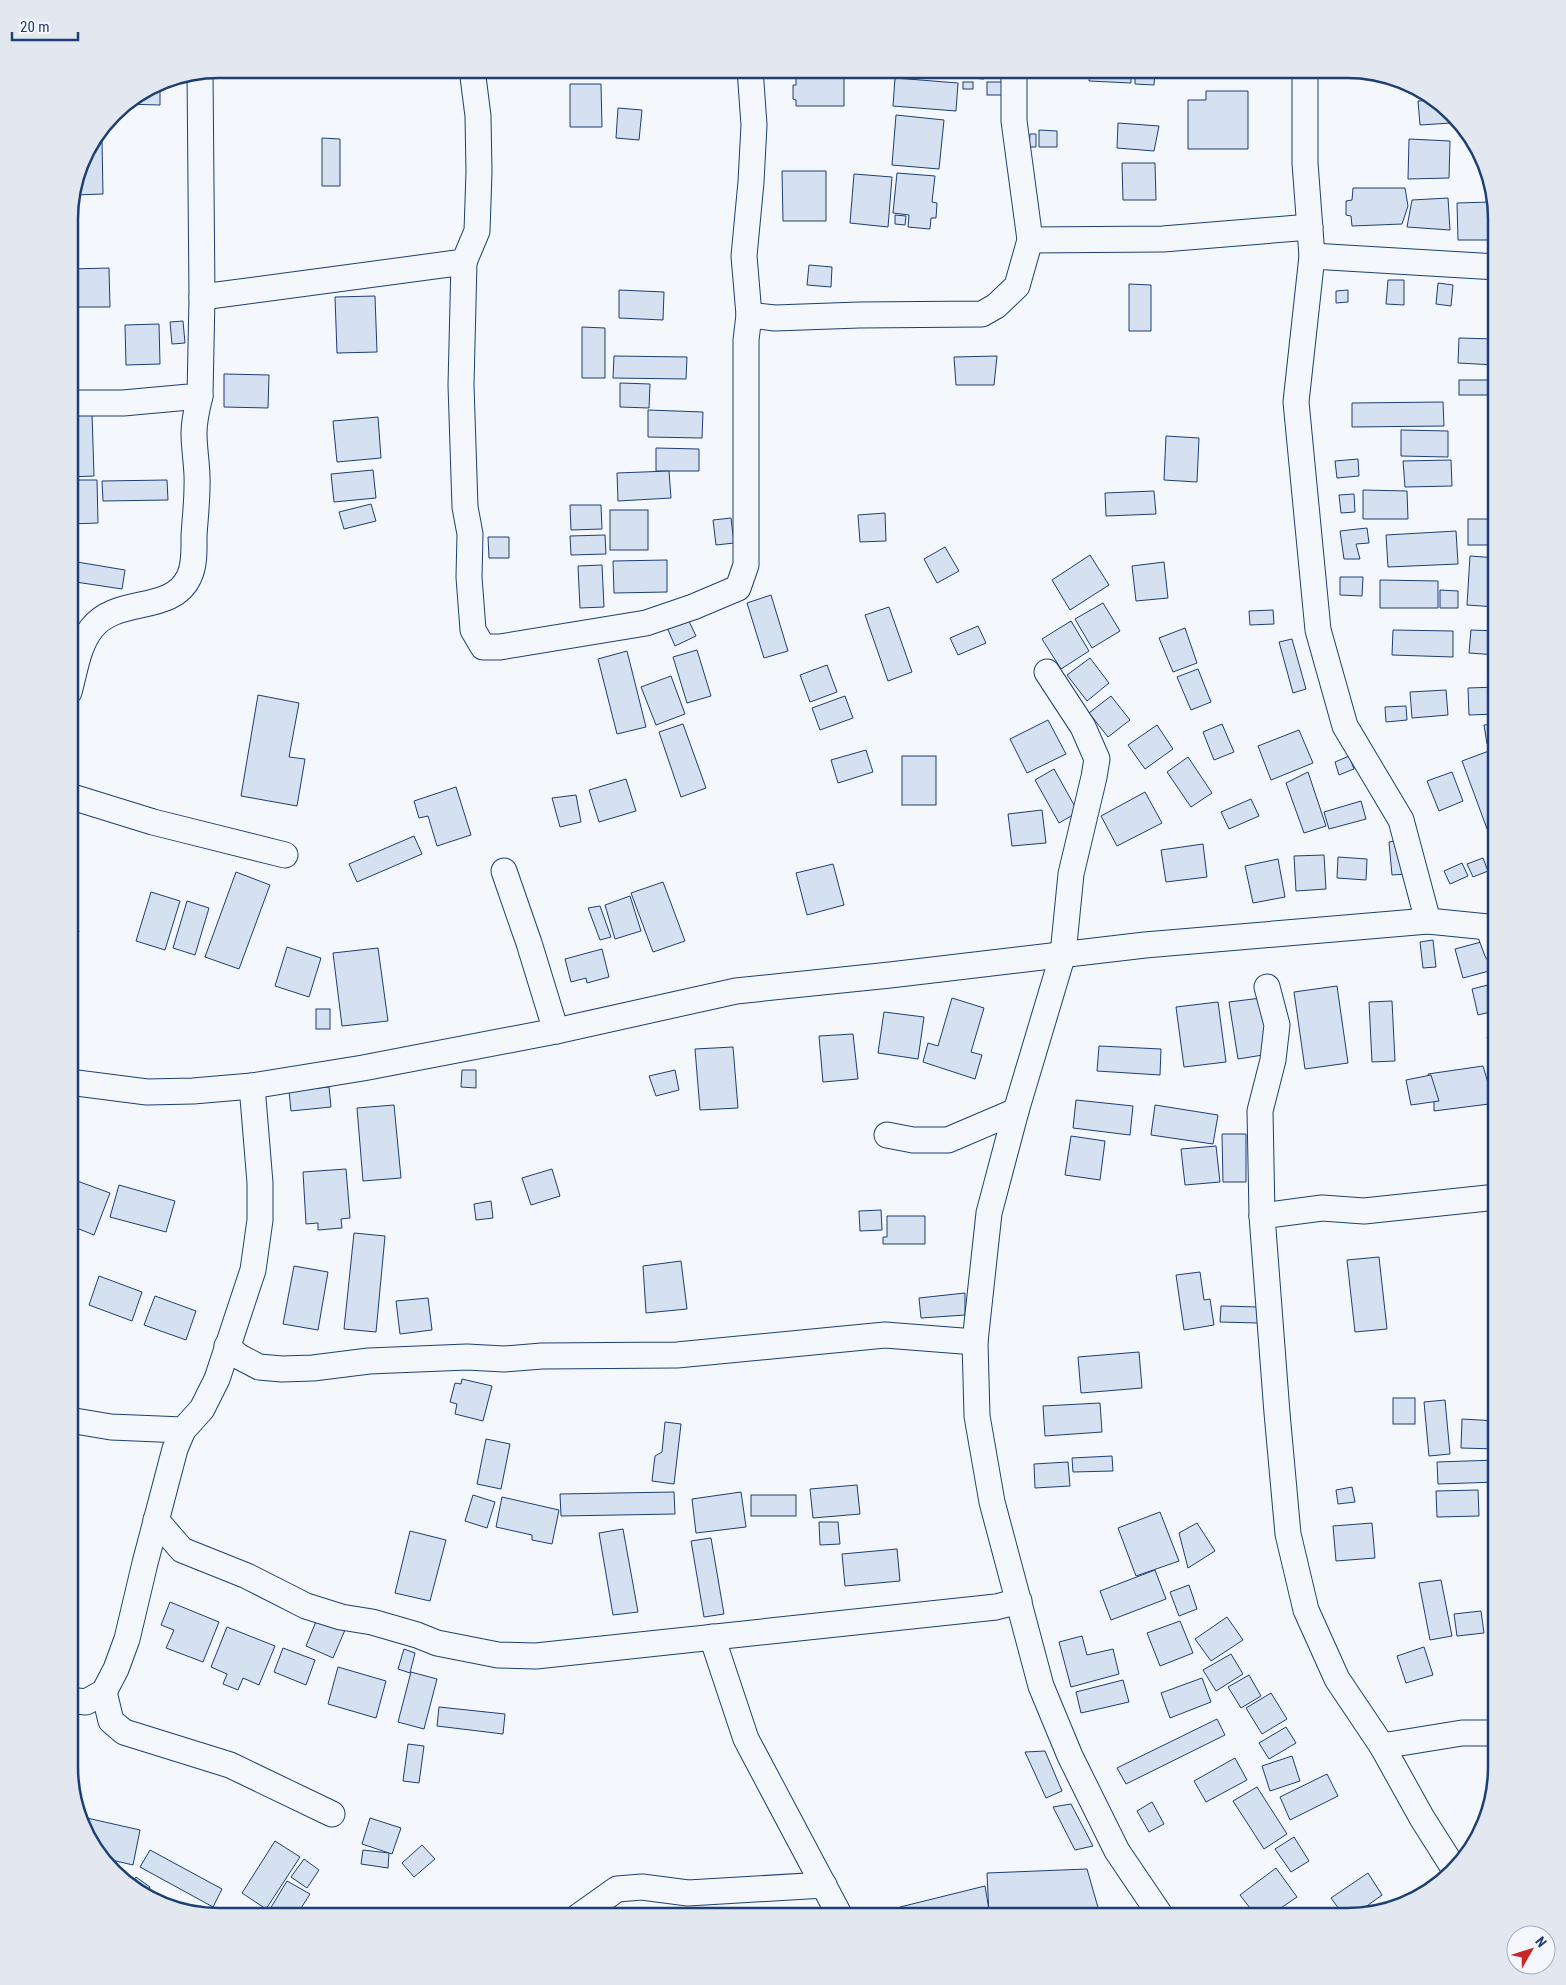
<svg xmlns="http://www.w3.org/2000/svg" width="1566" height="1985" font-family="'Roboto Condensed',sans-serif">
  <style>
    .building { fill: #d5e0f0; stroke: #1d3f73 }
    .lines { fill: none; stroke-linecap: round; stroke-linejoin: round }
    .minor-casing { stroke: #1d3f73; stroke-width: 27 }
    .minor { stroke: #f4f7fb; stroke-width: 25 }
    .rim { fill: none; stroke: #1d3f73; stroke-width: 2.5 }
  </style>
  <rect width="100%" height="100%" fill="#f4f7fb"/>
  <!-- building -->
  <g class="building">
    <path d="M619 69H654L653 76 618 73Z"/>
    <path d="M891 69H938L937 77 890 74Z"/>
    <path d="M943 69H985L984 79 943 76Z"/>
    <path d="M1090 69H1131V83L1089 81Z"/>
    <path d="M1135 69H1155L1154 85 1135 84Z"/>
    <path d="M796 77H844V106H796V100L793 99V85H796Z"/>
    <path d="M895 78 958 83 956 111 893 106Z"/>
    <path d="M160 81V105L122 104Z"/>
    <rect x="963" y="82" width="10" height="7"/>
    <rect x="987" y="82" width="17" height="13"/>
    <path d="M570 84H601L602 127H570Z"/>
    <path d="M1206 91H1248V149H1188V100H1206Z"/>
    <path d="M1434 100 1449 114 1451 123 1420 125 1418 101Z"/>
    <path d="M618 108 642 110 639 140 616 138Z"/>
    <path d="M896 115 944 120 939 169 892 165Z"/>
    <path d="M1118 123 1159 126 1154 151 1117 148Z"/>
    <path d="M1039 130 1057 131V147H1039Z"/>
    <path d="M1030 134H1036V147H1029Z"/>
    <path d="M322 138 340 139V186H322Z"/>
    <path d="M1409 139 1450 141 1449 178 1408 179Z"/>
    <path d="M94 140H102L103 194 73 195 84 152Z"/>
    <path d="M1122 163H1155L1156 200H1123Z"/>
    <path d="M782 171H826V221H783Z"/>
    <path d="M897 173 935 176 932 202 937 203 936 218H931L930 229 908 227 909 215 893 213Z"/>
    <path d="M854 174 892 177 888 227 850 223Z"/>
    <path d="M1353 188H1405L1408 206 1402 224 1352 226 1351 216 1346 215V201L1352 200Z"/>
    <path d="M1448 198 1450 230 1407 227 1412 200Z"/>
    <path d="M1491 202 1492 240H1458L1457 203Z"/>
    <path d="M895 215 906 216 905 225 895 224Z"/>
    <path d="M809 265 832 267 831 287 807 285Z"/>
    <path d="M109 268 110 307H71L70 269Z"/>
    <path d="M1388 280H1404V305L1386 304Z"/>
    <path d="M1438 283 1453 285 1451 306 1436 304Z"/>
    <path d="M1129 284 1151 285V331H1129Z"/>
    <path d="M619 290 664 292 663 320 619 318Z"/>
    <path d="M1348 290V302L1336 303V291Z"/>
    <path d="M375 296 377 352 337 353 335 297Z"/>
    <path d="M183 321 185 343 172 344 170 322Z"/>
    <path d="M159 324 160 364 126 365 125 325Z"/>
    <path d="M582 327 605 328V378H582Z"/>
    <path d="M1459 338 1496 339 1495 365 1458 363Z"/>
    <path d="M614 356 687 357 686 379 613 378Z"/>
    <path d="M997 356 994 385H956L954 357Z"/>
    <path d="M224 374 269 375 268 408 224 407Z"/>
    <rect x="1459" y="380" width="38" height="15"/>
    <path d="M620 383 650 384 649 408 620 407Z"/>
    <path d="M1443 402 1444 426 1352 427V403Z"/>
    <path d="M648 410 703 412 702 438 648 437Z"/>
    <path d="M69 413H92L94 476 69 477V452H71Z"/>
    <path d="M378 417 381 458 337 462 333 421Z"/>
    <path d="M1401 430 1448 431V457L1401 456Z"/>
    <path d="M1166 436 1199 438 1197 482 1164 480Z"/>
    <path d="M656 448 699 449V471H656Z"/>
    <path d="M1358 459 1359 476 1337 478 1335 461Z"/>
    <path d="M1451 460 1452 486 1405 487 1403 461Z"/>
    <path d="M373 470 376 498 334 502 331 474Z"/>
    <path d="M669 471 671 498 618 501 617 473Z"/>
    <path d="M69 480H97L98 523 69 524Z"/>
    <path d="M167 480 168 500 103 501 102 481Z"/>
    <path d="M1363 490 1407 491 1408 519H1363Z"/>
    <path d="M1154 491 1156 514 1106 516 1105 493Z"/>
    <path d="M1354 494 1355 512 1341 513 1339 495Z"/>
    <path d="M371 504 376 521 344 529 339 512Z"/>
    <path d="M570 505H601L602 529 571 530Z"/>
    <rect x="610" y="510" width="38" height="40"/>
    <path d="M885 513 886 541 860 542 858 515Z"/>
    <path d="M731 518 734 543 716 545 713 520Z"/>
    <rect x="1468" y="519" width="29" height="26"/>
    <path d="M1367 528 1369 543 1356 544 1360 559H1344L1340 531Z"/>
    <path d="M1456 531 1458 564 1388 567 1386 535Z"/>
    <path d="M605 535 606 554 571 555 570 536Z"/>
    <path d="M488 537H509V558H489Z"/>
    <path d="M945 547 959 571 937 583 924 559Z"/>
    <path d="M1090 555 1109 585 1070 610 1052 580Z"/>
    <path d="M1470 556 1497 558 1496 607 1467 605Z"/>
    <path d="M667 560V592L614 593 613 561Z"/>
    <path d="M71 561 125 570 122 589 69 581Z"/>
    <path d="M1164 562 1168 598 1136 601 1132 566Z"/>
    <path d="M602 565 604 607 580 608 578 566Z"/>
    <path d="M1340 577H1363L1362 596 1340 595Z"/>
    <path d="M1380 580 1438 581V608H1380Z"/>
    <path d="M1440 590 1458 591V608H1440Z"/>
    <path d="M771 595 788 651 764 658 747 603Z"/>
    <path d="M1103 603 1120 631 1092 648 1075 619Z"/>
    <path d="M889 607 912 672 888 681 865 615Z"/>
    <path d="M1273 610 1274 624 1250 625 1249 611Z"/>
    <path d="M686 615 696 636 675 646 666 625Z"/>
    <path d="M1071 621 1089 651 1061 669 1042 639Z"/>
    <path d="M978 626 986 643 958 655 950 638Z"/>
    <path d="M1185 628 1197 663 1173 672 1159 638Z"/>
    <path d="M1393 630 1453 631V657L1392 655Z"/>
    <path d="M1471 630 1497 631V655L1469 653Z"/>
    <path d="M1292 639 1306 689 1293 693 1279 642Z"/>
    <path d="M697 650 711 696 687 703 673 657Z"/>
    <path d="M627 651 646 727 617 734 598 659Z"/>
    <path d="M1090 658 1109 683 1087 701 1067 675Z"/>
    <path d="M827 665 837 692 810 702 800 675Z"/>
    <path d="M1198 669 1211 702 1191 710 1177 677Z"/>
    <path d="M671 676 685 714 656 725 641 687Z"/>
    <path d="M1497 687V714L1469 715 1468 688Z"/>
    <path d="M1446 690 1448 715 1412 718 1410 692Z"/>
    <path d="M258 695 299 703 289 757 305 759 297 806 241 796Z"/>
    <path d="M845 696 853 718 820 730 812 708Z"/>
    <path d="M1111 696 1130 720 1108 737 1089 713Z"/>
    <path d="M1406 706 1407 720 1386 722 1385 707Z"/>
    <path d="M1048 720 1066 754 1027 773 1010 739Z"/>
    <path d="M683 724 706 788 681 797 659 732Z"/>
    <path d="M1222 724 1234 752 1214 760 1203 732Z"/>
    <path d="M1496 724 1497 742 1487 744 1484 725Z"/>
    <path d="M1157 725 1173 749 1145 769 1128 745Z"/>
    <path d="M1299 730 1313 763 1271 780 1258 746Z"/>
    <path d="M1497 748V843L1493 845 1462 761Z"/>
    <path d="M866 750 873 772 838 783 831 760Z"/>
    <rect x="902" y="756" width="34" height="49"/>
    <path d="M1349 756 1354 769 1339 775 1335 762Z"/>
    <path d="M1188 757 1212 793 1191 807 1167 772Z"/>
    <path d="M1054 769 1078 812 1059 823 1035 780Z"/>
    <path d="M1308 772 1326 826 1304 833 1286 783Z"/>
    <path d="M1452 772 1463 801 1439 811 1427 781Z"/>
    <path d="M626 779 636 811 599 822 589 790Z"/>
    <path d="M456 787 471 835 437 846 428 816 419 818 414 801Z"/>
    <path d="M1145 792 1162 823 1117 846 1101 816Z"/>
    <path d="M576 795 581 822 560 827 552 798Z"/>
    <path d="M1251 799 1259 816 1229 829 1221 812Z"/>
    <path d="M1361 801 1366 819 1329 829 1324 812Z"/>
    <path d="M1042 810 1046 843 1012 846 1008 814Z"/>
    <path d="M414 836 422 854 357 882 349 864Z"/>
    <path d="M1401 840 1405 874 1392 875 1389 842Z"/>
    <path d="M1203 844 1207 877 1166 882 1161 850Z"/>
    <path d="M1324 855 1326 889 1296 891 1294 856Z"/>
    <path d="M1338 857 1367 859 1366 880 1337 878Z"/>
    <path d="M1483 858 1488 871 1473 877 1467 864Z"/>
    <path d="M1278 859 1285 897 1253 903 1245 866Z"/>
    <path d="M1462 863 1468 876 1450 884 1444 871Z"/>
    <path d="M833 864 844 905 807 915 796 873Z"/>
    <path d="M236 872 270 885 239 969 205 957Z"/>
    <path d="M663 882 685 941 653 952 631 893Z"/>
    <path d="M69 888 76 891 69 912Z"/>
    <path d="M151 892 180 901 165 950 136 941Z"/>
    <path d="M630 896 641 931 615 939 605 905Z"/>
    <path d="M187 901 209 908 195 955 173 948Z"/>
    <path d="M600 906 611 937 600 940 588 908Z"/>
    <path d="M69 928 79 931 72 952 69 951Z"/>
    <path d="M1433 940 1436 967 1423 968 1420 942Z"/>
    <path d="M1485 941 1493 970 1463 978 1455 949Z"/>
    <path d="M287 947 321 958 309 997 275 986Z"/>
    <path d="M378 948 388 1021 342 1026 333 953Z"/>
    <path d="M602 949 609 977 587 983 586 978 571 982 565 959Z"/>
    <path d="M1488 985 1494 1011 1478 1015 1472 989Z"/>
    <path d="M1337 986 1348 1063 1305 1069 1294 992Z"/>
    <path d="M952 998 984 1008 971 1052 982 1055 975 1079 923 1062 928 1043 938 1046Z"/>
    <path d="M1261 998 1269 1054 1238 1059 1229 1002Z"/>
    <path d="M1392 1001 1395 1061 1372 1062 1369 1002Z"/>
    <path d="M1218 1002 1226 1062 1184 1067 1176 1007Z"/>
    <rect x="316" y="1009" width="14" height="20"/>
    <path d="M884 1012 924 1017 918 1059 878 1053Z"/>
    <path d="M1497 1033V1065H1496L1487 1037Z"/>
    <path d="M853 1034 858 1079 823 1082 819 1036Z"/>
    <path d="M1099 1046 1161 1049 1160 1075 1097 1071Z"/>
    <path d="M733 1047 738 1108 700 1110 695 1049Z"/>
    <path d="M1483 1066 1488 1083 1489 1104 1434 1111V1095L1428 1074Z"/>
    <path d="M462 1070H476V1088L461 1087Z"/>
    <path d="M675 1070 679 1090 656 1096 649 1076Z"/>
    <path d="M1431 1075 1439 1101 1411 1105 1406 1080Z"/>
    <path d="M329 1087 331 1107 291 1111 289 1091Z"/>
    <path d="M1076 1100 1133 1106 1130 1135 1073 1128Z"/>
    <path d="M394 1105 401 1178 363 1181 357 1108Z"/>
    <path d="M1155 1105 1218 1115 1213 1144 1151 1135Z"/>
    <path d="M1222 1134H1246V1182H1223Z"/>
    <path d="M1071 1136 1105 1141 1100 1180 1065 1175Z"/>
    <path d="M1216 1146 1220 1182 1185 1185 1181 1149Z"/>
    <path d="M346 1169 350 1218 341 1219 342 1228 318 1230V1223L306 1224 303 1172Z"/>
    <path d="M552 1169 560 1196 531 1205 522 1178Z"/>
    <path d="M69 1178 110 1193 94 1235 69 1225Z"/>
    <path d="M119 1185 175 1201 166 1232 110 1217Z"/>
    <path d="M491 1201 493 1218 476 1220 474 1204Z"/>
    <path d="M881 1210 882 1230 860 1231 859 1211Z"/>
    <path d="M887 1216H925V1244H883V1237H887Z"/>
    <path d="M354 1233 385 1236 376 1332 344 1329Z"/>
    <path d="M1379 1257 1387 1329 1355 1332 1347 1260Z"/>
    <path d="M681 1261 687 1309 646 1313 643 1266Z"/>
    <path d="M294 1266 328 1272 318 1330 283 1324Z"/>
    <path d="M1200 1272 1204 1300 1210 1299 1214 1325 1184 1330 1176 1275Z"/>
    <path d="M99 1276 142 1292 132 1321 89 1305Z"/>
    <path d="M965 1293V1315L921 1318 919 1298Z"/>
    <path d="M155 1296 196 1311 186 1340 144 1325Z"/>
    <path d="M428 1298 432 1330 400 1334 396 1301Z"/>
    <path d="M1221 1306 1259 1307V1323L1220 1322Z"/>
    <path d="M1139 1352 1142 1388 1081 1393 1078 1357Z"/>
    <path d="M462 1379 492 1386 483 1421 455 1414 457 1404 450 1402 455 1383 461 1384Z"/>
    <rect x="1393" y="1398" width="22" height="26"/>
    <path d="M1445 1400 1450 1454 1429 1456 1424 1402Z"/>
    <path d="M1100 1403 1102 1432 1045 1436 1043 1406Z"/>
    <path d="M1462 1419 1497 1421V1449L1461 1448Z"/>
    <path d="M665 1422 681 1424 674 1484 652 1481 655 1456 662 1452Z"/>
    <path d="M486 1439 510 1444 501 1489 477 1484Z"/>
    <path d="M1112 1456 1113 1471 1073 1472 1072 1458Z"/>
    <path d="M1497 1460V1482L1438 1484 1437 1462Z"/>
    <path d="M1068 1462 1070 1486 1035 1488 1034 1464Z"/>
    <path d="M857 1485 860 1514 813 1518 810 1489Z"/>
    <path d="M1352 1487 1355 1502 1338 1504 1336 1490Z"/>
    <path d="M1478 1490 1479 1516 1437 1517 1436 1491Z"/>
    <path d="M674 1492 675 1514 561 1516 560 1494Z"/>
    <path d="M741 1492 746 1527 696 1533 692 1499Z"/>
    <path d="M473 1495 495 1502 487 1528 465 1521Z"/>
    <rect x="751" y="1495" width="45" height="21"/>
    <path d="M502 1497 559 1510 552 1544 532 1540V1535L496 1527Z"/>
    <path d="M1160 1512 1179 1561 1136 1576 1118 1528Z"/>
    <path d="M69 1518 77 1522 69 1543Z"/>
    <path d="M819 1522H838L840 1544 820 1545Z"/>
    <path d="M1197 1523 1215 1551 1188 1568 1179 1533Z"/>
    <path d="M1372 1523 1375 1558 1336 1561 1333 1526Z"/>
    <path d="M623 1529 638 1612 613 1615 599 1533Z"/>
    <path d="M410 1531 446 1540 430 1601 395 1593Z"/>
    <path d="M711 1538 724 1614 704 1617 691 1541Z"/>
    <path d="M897 1549 900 1581 845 1586 842 1554Z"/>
    <path d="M1155 1570 1166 1599 1111 1620 1100 1591Z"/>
    <path d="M1441 1580 1452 1636 1430 1640 1419 1583Z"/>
    <path d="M1189 1585 1197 1609 1179 1616 1170 1592Z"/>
    <path d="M170 1602 219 1622 203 1662 166 1648 174 1630 161 1625Z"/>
    <path d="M1481 1611 1484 1633 1457 1636 1454 1614Z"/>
    <path d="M1227 1617 1243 1640 1211 1661 1195 1639Z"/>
    <path d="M317 1619 345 1630 333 1658 306 1646Z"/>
    <path d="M1180 1621 1193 1653 1160 1666 1147 1633Z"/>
    <path d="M227 1627 275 1646 259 1685 243 1678 238 1690 223 1684 227 1674 211 1667Z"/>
    <path d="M1082 1636 1087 1655 1113 1649 1119 1674 1071 1687 1059 1642Z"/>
    <path d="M1424 1647 1433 1675 1406 1683 1397 1656Z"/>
    <path d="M283 1648 315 1660 306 1685 274 1672Z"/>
    <path d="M404 1649 415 1653 410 1673 398 1669Z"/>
    <path d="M1231 1654 1243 1674 1216 1691 1203 1670Z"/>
    <path d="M338 1667 386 1681 376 1718 328 1704Z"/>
    <path d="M411 1672 437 1679 424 1729 398 1722Z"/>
    <path d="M1249 1675 1261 1696 1241 1708 1228 1687Z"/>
    <path d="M1202 1678 1211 1702 1170 1718 1161 1693Z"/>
    <path d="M1123 1680 1129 1702 1081 1713 1076 1692Z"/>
    <path d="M1271 1693 1287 1719 1262 1734 1246 1708Z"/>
    <path d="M439 1707 505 1714 503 1734 437 1726Z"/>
    <path d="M1217 1719 1225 1735 1126 1784 1117 1768Z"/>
    <path d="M1286 1727 1296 1743 1269 1759 1259 1743Z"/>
    <path d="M408 1744 424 1746 419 1783 403 1781Z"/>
    <path d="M1045 1751 1062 1791 1046 1798 1025 1752Z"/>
    <path d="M1292 1756 1300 1781 1270 1791 1262 1766Z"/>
    <path d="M1235 1758 1247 1780 1206 1802 1194 1781Z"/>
    <path d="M1327 1774 1338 1796 1290 1820 1280 1797Z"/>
    <path d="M1257 1787 1287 1834 1264 1849 1233 1801Z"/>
    <path d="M1152 1802 1164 1824 1149 1832 1137 1811Z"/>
    <path d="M1071 1804 1093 1846 1075 1850 1053 1807Z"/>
    <path d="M87 1818 140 1830 133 1865 103 1858 94 1849 85 1829Z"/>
    <path d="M370 1818 401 1828 392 1854 362 1844Z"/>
    <path d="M1294 1837 1309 1861 1291 1872 1275 1849Z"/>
    <path d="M275 1841 300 1857 266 1909 242 1893Z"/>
    <path d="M422 1845 435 1859 414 1877 402 1863Z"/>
    <path d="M150 1850 222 1889 213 1907 140 1867Z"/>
    <path d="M363 1850 389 1853 388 1868 361 1864Z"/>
    <path d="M304 1859 319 1870 307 1888 291 1877Z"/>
    <path d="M1276 1868 1297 1897 1269 1916H1256L1240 1895Z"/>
    <path d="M1087 1869 1099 1911 989 1915 987 1873Z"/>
    <path d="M1368 1873 1382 1895 1353 1916H1344L1331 1898Z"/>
    <path d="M136 1877 150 1887 144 1896 131 1884Z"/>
    <path d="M287 1881 310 1894 296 1916H281L270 1909Z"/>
    <path d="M985 1886 990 1916H903L900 1907Z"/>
  </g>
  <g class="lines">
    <!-- minor casing -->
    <g class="minor-casing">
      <g id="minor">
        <path d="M1305 69V163L1312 256 1296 402 1318 630 1345 726 1401 820 1428 921"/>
        <path d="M1030 240 1163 239 1310 227"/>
        <path d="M1312 256 1497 267"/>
        <path d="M464 262 461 385 465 507 470 534 469 577 473 630 483 647H500L646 623 693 607 738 588 746 565V340L749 315 744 256 751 182 754 125 750 69"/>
        <path d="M202 297 464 262 477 231 479 172 478 116 472 69"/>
        <path d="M749 315 775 318 859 315 982 314 996 306 1017 286 1030 240 1014 121V69"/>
        <path d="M69 403H123L200 396 202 297 200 72"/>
        <path d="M1047 672 1083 727 1097 759 1094 777 1071 874 1063 954 1016 1111 989 1213 975 1342 977 1416 992 1502 1041 1686 1070 1756 1117 1851 1161 1916"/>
        <path d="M69 692C75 671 78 645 92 628 117 596 172 614 189 577 195 565 194 548 194 536 195 519 197 503 197 486 198 469 194 451 194 433 194 420 197 408 200 396"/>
        <path d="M69 796 153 822 285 855"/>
        <path d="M504 871 529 943 556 1031"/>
        <path d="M1488 927 1497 951"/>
        <path d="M1267 987 1277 1025 1273 1060 1260 1111 1262 1216 1277 1413 1288 1534 1306 1610 1337 1679 1382 1746 1422 1818 1453 1867"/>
        <path d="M69 1082 147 1092 193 1091 252 1086 363 1068 556 1031 736 991 890 975 1145 945 1428 921 1488 927 1497 926"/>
        <path d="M887 1135 913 1140H948L1016 1111"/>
        <path d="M1262 1216 1322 1208 1364 1211 1497 1197"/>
        <path d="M227 1346 238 1356 259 1367 282 1369 313 1368 369 1361 467 1357 504 1359 542 1356 677 1355 885 1335 975 1342"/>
        <path d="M69 1420 111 1427 183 1430"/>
        <path d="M156 1520 182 1550 247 1576 306 1606 341 1617 372 1622 417 1635 437 1643 498 1655 536 1656 996 1607 1019 1601"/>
        <path d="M712 1637 746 1739 840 1916"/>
        <path d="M104 1692 111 1721 124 1732 230 1765 332 1814"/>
        <path d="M69 1700 86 1702 104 1692 116 1669 127 1639 145 1563 175 1449 183 1430 202 1409 217 1379 253 1270 260 1220V1183L252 1086"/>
        <path d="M1382 1746 1462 1733H1497"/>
        <path d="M579 1916 617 1889 642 1887 688 1893 824 1885"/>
      </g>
    </g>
    <!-- minor -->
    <use href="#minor" class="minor"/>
  </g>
  <!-- crop -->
  <path d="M0 0H1566V1985H0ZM219 78H1347A141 141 0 0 1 1488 219V1767A141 141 0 0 1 1347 1908H219A141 141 0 0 1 78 1767V219A141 141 0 0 1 219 78Z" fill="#e3e8f0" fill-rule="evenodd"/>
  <path class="rim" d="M219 78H1347A141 141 0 0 1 1488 219V1767A141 141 0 0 1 1347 1908H219A141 141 0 0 1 78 1767V219A141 141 0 0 1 219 78Z"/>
  <!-- north arrow -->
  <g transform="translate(1531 1950) rotate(51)"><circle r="24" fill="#f4f7fb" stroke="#9eadc5"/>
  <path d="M0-4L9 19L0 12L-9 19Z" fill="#c62828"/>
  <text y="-8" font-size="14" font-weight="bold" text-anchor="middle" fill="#1d3f73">N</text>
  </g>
  <!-- scale -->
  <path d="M12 32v8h66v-8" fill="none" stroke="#1d3f73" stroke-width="2.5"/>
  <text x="20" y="32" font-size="15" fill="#1d3f73" stroke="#f4f7fb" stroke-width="4" paint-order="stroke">20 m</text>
</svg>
